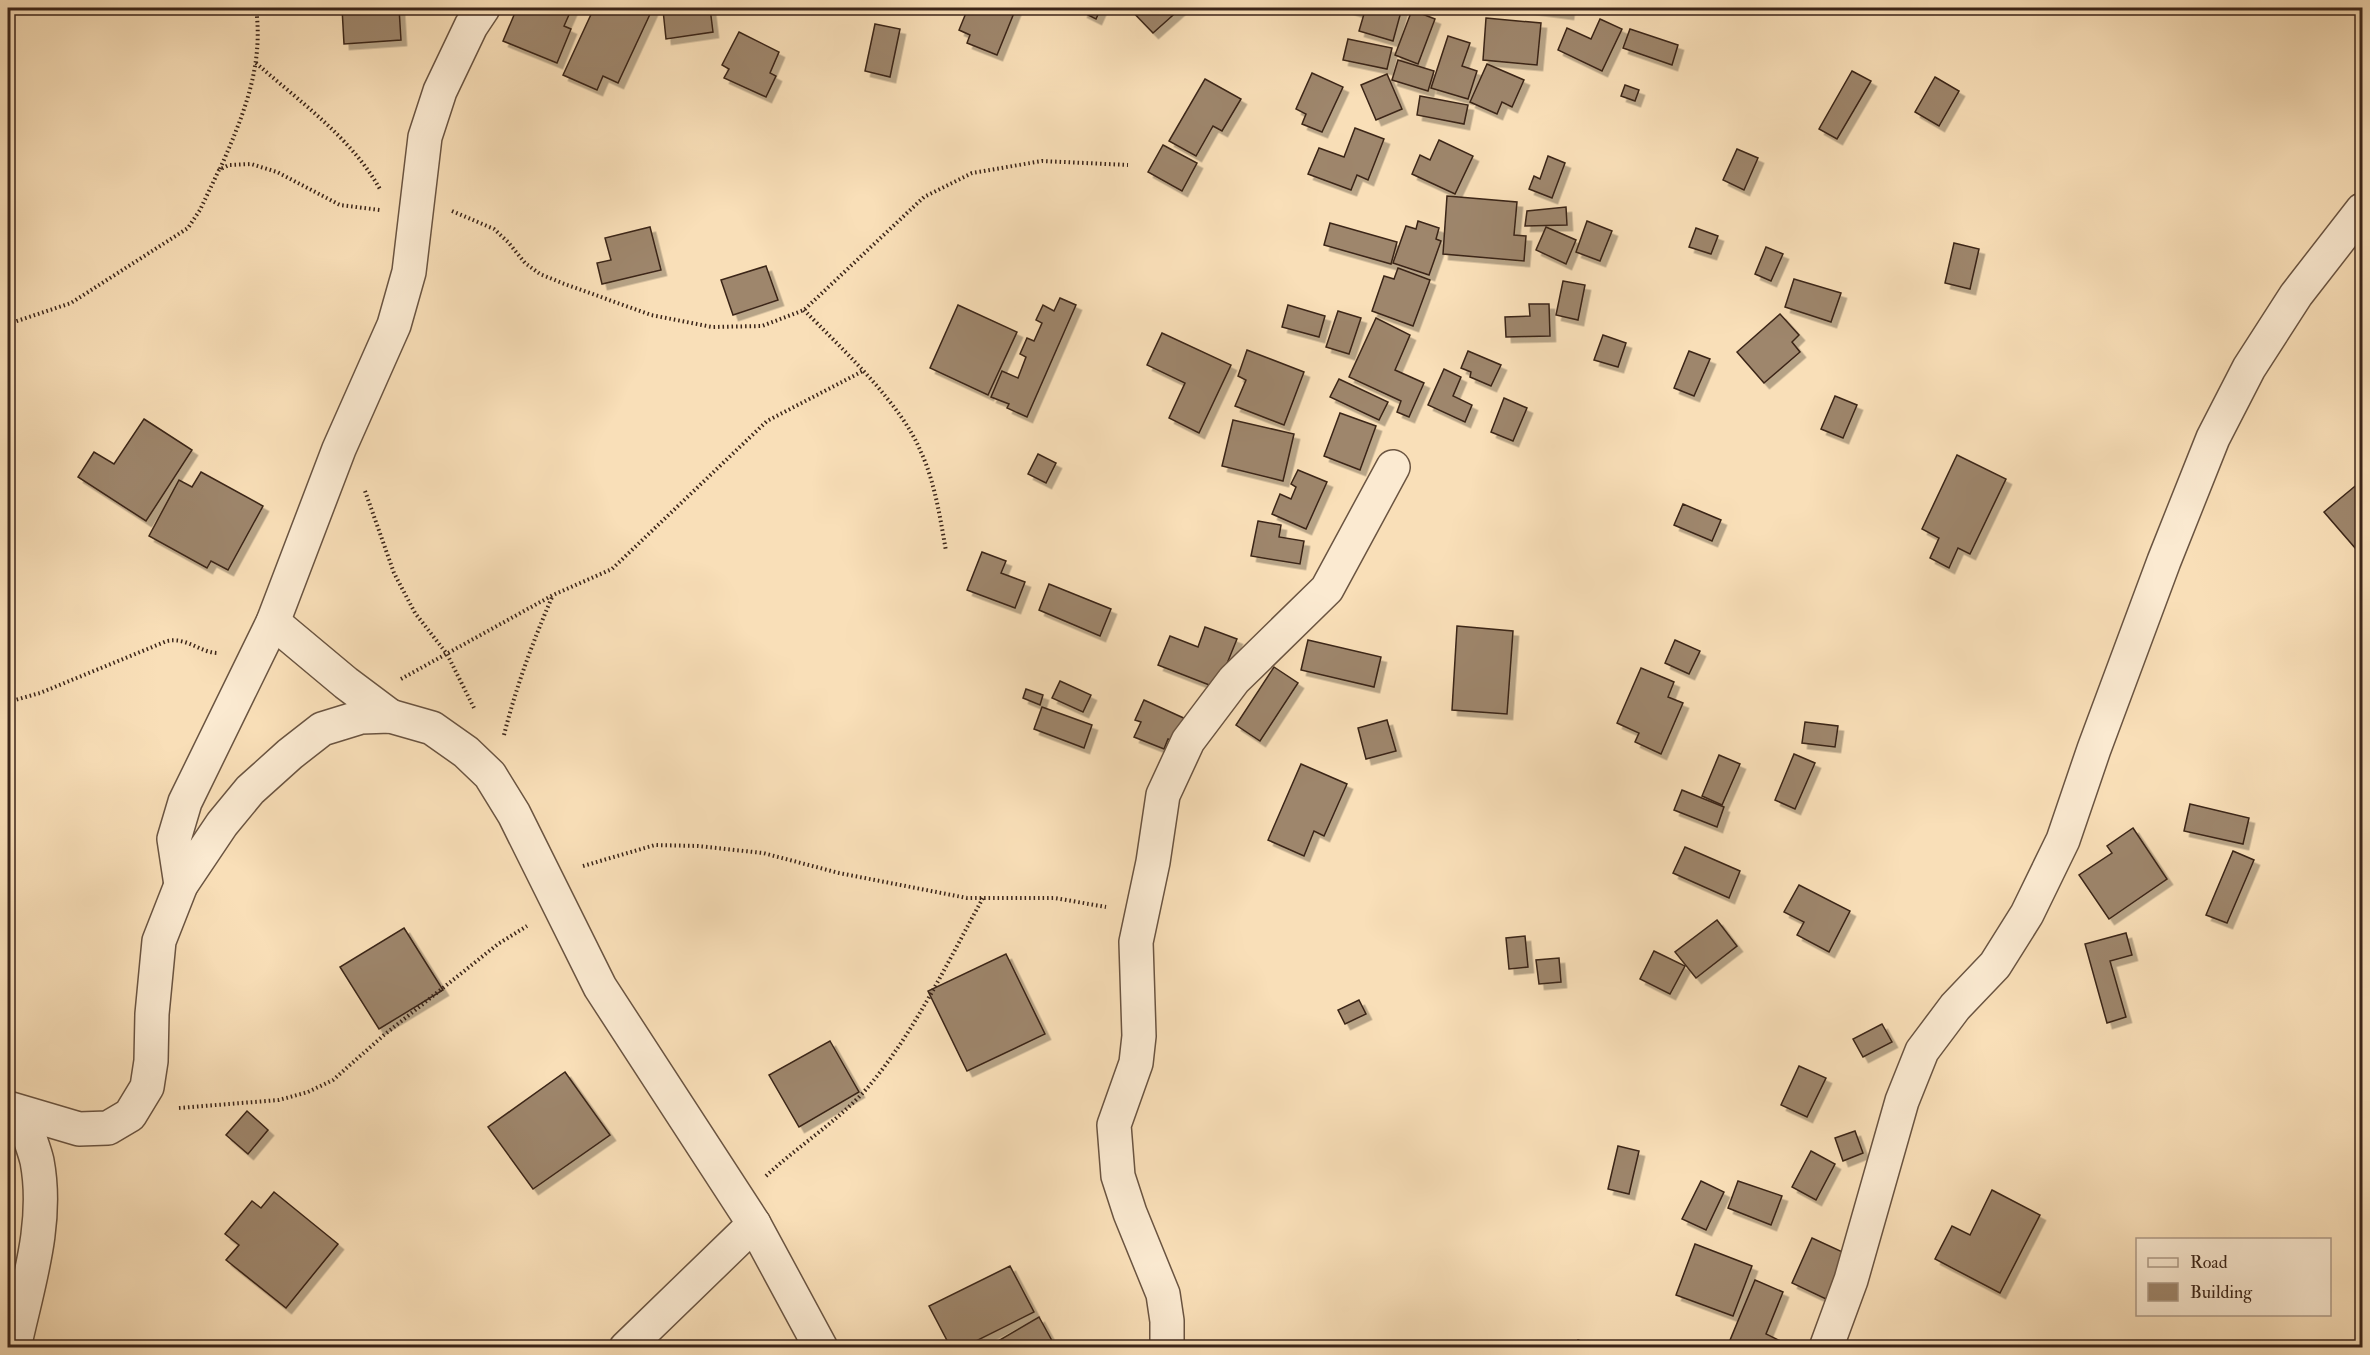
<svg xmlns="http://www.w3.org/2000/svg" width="2370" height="1355" font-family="'IM FELL Double Pica',serif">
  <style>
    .building { fill: #9e866c; stroke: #3b2519; stroke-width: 1.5; filter: url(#shadow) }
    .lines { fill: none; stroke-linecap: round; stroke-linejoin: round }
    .street-casing { stroke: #6a5441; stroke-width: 36 }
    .path { stroke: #3b2519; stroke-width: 4; stroke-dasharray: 1.5 3; stroke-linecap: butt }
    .street { stroke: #fbead1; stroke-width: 33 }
  </style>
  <defs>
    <filter id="shadow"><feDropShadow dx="5.5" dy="5.5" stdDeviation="0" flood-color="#0004"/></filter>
  </defs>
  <rect width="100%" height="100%" fill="#f9dfb8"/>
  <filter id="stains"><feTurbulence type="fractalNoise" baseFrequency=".00333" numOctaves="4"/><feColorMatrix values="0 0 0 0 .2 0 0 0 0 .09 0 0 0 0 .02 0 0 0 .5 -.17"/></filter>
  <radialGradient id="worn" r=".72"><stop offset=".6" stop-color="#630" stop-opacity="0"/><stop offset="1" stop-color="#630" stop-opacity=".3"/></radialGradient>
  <!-- building -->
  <g class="building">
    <path d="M342 8H399L401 40 344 44Z"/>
    <path d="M517 8 529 10 530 8H572L564 26 571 29 557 63 503 41Z"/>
    <path d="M594 8H647L652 10 618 83 603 76 597 90 563 75Z"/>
    <path d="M680 8H710L713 32 666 39 663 10Z"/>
    <path d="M968 8H1016L997 55 967 43 970 35 959 30Z"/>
    <path d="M1084 8H1101L1096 19 1082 12Z"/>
    <path d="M1129 8H1181L1153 33Z"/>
    <path d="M1346 8H1402L1393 41 1359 31 1364 14Z"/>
    <path d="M1524 8H1569L1568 14Z"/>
    <path d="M1412 10 1435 19 1418 64 1395 55Z"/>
    <path d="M1486 18 1541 23 1537 65 1483 60Z"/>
    <path d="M1600 19 1622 29 1602 71 1558 50 1567 28 1591 39Z"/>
    <path d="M875 24 900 29 890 77 865 71Z"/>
    <path d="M1630 29 1678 45 1672 65 1623 48Z"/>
    <path d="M739 32 779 52 770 73 776 76 766 97 724 78 729 69 722 65Z"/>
    <path d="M1448 36 1470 43 1462 66 1477 71 1468 99 1431 88Z"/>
    <path d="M1348 39 1392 48 1387 69 1343 60Z"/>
    <path d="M1398 60 1434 71 1428 91 1392 80Z"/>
    <path d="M1487 64 1524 80 1512 107 1502 102 1497 114 1470 102Z"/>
    <path d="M1852 71 1871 81 1837 139 1819 129Z"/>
    <path d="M1312 73 1343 87 1322 132 1302 124 1306 114 1296 109Z"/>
    <path d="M1387 74 1402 109 1376 120 1361 85Z"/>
    <path d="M1935 77 1959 91 1939 126 1915 112Z"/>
    <path d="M1205 79 1241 99 1222 131 1213 126 1196 156 1169 141Z"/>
    <path d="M1625 85 1639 90 1635 101 1621 96Z"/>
    <path d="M1420 96 1468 105 1464 124 1417 115Z"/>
    <path d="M1355 128 1384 139 1368 180 1357 175 1351 190 1308 174 1319 148 1344 157Z"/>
    <path d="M1439 140 1473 156 1455 194 1412 174 1420 155 1430 160Z"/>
    <path d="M1163 145 1197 163 1182 191 1148 172Z"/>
    <path d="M1737 149 1758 158 1744 190 1723 180Z"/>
    <path d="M1548 156 1565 163 1552 198 1529 189 1534 176 1540 179Z"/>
    <path d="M1447 196 1517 202 1514 235 1526 236 1524 261 1443 254Z"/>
    <path d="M1566 207 1567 225 1525 226 1527 211Z"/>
    <path d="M1418 221 1439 228 1436 239 1441 241 1429 275 1393 263 1406 226 1416 229Z"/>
    <path d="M1587 221 1612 231 1600 261 1576 252Z"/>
    <path d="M1330 223 1397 242 1391 264 1324 245Z"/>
    <path d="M650 227 661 270 602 284 597 263 611 260 605 238Z"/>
    <path d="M1546 227 1576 240 1566 264 1536 250Z"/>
    <path d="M1696 228 1718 236 1711 254 1689 247Z"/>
    <path d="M1954 243 1979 249 1970 289 1945 283Z"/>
    <path d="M1766 247 1783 254 1771 281 1755 274Z"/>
    <path d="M766 266 778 300 733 315 721 280Z"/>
    <path d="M1398 268 1430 280 1413 326 1372 311 1384 276 1394 279Z"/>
    <path d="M1794 279 1841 293 1831 322 1785 307Z"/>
    <path d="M1563 281 1585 285 1578 320 1556 315Z"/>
    <path d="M1060 298 1076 305 1027 417 1007 408 1009 404 991 397 1002 371 1018 378 1026 357 1020 354 1027 338 1034 341 1042 323 1036 320 1043 305 1054 311Z"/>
    <path d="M1529 304H1549L1550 336 1506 337 1505 317 1530 316Z"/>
    <path d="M958 305 1017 332 988 395 930 368Z"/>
    <path d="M1288 305 1325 316 1319 337 1282 327Z"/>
    <path d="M1338 311 1361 318 1349 354 1326 347Z"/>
    <path d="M1780 314 1799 335 1792 342 1800 352 1764 383 1737 352Z"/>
    <path d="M1376 318 1410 335 1395 370 1424 383 1409 417 1397 412 1401 401 1349 377Z"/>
    <path d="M1162 333 1231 365 1199 433 1169 418 1185 383 1147 365Z"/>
    <path d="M1603 335 1626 343 1618 367 1594 360Z"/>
    <path d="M1247 350 1304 372 1284 425 1235 406 1246 380 1238 376Z"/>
    <path d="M1468 351 1501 365 1491 386 1470 377 1471 372 1461 368Z"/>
    <path d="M1689 351 1710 359 1694 396 1674 388Z"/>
    <path d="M1444 369 1461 377 1453 396 1472 405 1465 422 1428 405Z"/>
    <path d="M1339 379 1388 402 1379 420 1330 397Z"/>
    <path d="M1835 396 1857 405 1843 438 1821 429Z"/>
    <path d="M1504 398 1527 408 1513 441 1491 432Z"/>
    <path d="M1340 413 1376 426 1360 470 1324 456Z"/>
    <path d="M144 419 192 450 146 521 78 477 94 452 114 464Z"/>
    <path d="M1233 420 1294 434 1283 481 1222 466Z"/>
    <path d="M1038 454 1056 463 1046 483 1028 474Z"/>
    <path d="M1957 455 2006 479 1970 554 1958 548 1949 568 1930 558 1939 538 1922 529Z"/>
    <path d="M1298 470 1327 482 1306 529 1272 514 1280 494 1291 499 1296 487 1291 484Z"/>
    <path d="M201 472 263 506 228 570 211 561 207 568 149 536 179 480 192 487Z"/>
    <path d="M2360 482 2362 485V556L2324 512Z"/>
    <path d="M1683 504 1721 520 1712 541 1674 525Z"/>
    <path d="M1258 521 1281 525 1279 537 1304 541 1300 564 1251 556Z"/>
    <path d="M982 552 1006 561 1001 573 1025 582 1015 608 967 590Z"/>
    <path d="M1049 584 1111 609 1100 636 1039 610Z"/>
    <path d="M1457 626 1513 631 1507 714 1452 710Z"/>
    <path d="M1205 627 1237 639 1217 688 1158 665 1170 636 1198 647Z"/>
    <path d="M1308 640 1381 657 1374 687 1301 670Z"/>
    <path d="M1675 640 1700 651 1689 674 1665 663Z"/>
    <path d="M1274 667 1298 683 1260 741 1236 725Z"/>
    <path d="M1641 668 1674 682 1668 697 1683 703 1661 754 1635 742 1639 733 1617 723Z"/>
    <path d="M1060 681 1091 695 1083 712 1052 698Z"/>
    <path d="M1026 689 1043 695 1040 705 1023 698Z"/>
    <path d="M1144 700 1188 720 1179 743 1168 739 1164 749 1134 737 1141 722 1135 720Z"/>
    <path d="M1042 707 1092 725 1084 748 1034 729Z"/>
    <path d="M1387 720 1396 751 1366 759 1358 728Z"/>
    <path d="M1805 722 1838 726 1835 747 1802 743Z"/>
    <path d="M1794 754 1815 763 1795 809 1775 800Z"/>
    <path d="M1719 755 1740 764 1722 805 1702 796Z"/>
    <path d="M1301 764 1347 784 1324 836 1314 831 1304 856 1268 840Z"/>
    <path d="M1682 790 1724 807 1717 827 1674 810Z"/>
    <path d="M2190 804 2249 818 2243 844 2184 831Z"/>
    <path d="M2133 828 2167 879 2109 919 2079 875 2112 853 2107 846Z"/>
    <path d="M1685 847 1740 871 1729 898 1673 873Z"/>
    <path d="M2233 851 2254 860 2227 923 2206 915Z"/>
    <path d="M1799 885 1850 911 1829 952 1797 935 1804 922 1784 912Z"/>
    <path d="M1717 920 1737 946 1696 978 1675 952Z"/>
    <path d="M404 928 443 990 379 1029 340 967Z"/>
    <path d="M2126 933 2132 955 2110 961 2126 1017 2107 1023 2085 944Z"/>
    <path d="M1525 936 1528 967 1509 969 1506 938Z"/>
    <path d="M1654 951 1685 966 1670 994 1640 979Z"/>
    <path d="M1006 954 1045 1034 967 1071 928 991Z"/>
    <path d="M1559 958 1561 982 1539 984 1536 960Z"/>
    <path d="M1359 1000 1366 1014 1345 1024 1338 1010Z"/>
    <path d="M1882 1024 1892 1042 1863 1057 1853 1039Z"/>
    <path d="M830 1041 859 1092 799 1127 769 1075Z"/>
    <path d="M1799 1066 1826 1078 1807 1117 1781 1105Z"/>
    <path d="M565 1072 610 1135 533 1189 488 1127Z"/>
    <path d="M247 1111 268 1130 248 1154 226 1135Z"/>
    <path d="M1855 1131 1863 1153 1843 1161 1835 1138Z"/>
    <path d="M1618 1146 1639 1151 1629 1194 1608 1189Z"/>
    <path d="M1811 1151 1835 1164 1816 1200 1792 1187Z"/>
    <path d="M1701 1181 1724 1192 1706 1230 1682 1219Z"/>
    <path d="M1738 1181 1782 1196 1771 1225 1728 1208Z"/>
    <path d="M1992 1190 2040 1215 2000 1293 1935 1259 1952 1226 1970 1235Z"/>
    <path d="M274 1192 338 1244 286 1308 226 1260 239 1245 225 1234 252 1201 261 1208Z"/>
    <path d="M1812 1238 1847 1254 1826 1299 1792 1283Z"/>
    <path d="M1695 1244 1752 1266 1733 1316 1676 1295Z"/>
    <path d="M1010 1266 1034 1312 962 1348H951L929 1306Z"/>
    <path d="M1755 1280 1783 1292 1766 1334 1795 1348H1734L1728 1345Z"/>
    <path d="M1039 1317 1056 1348H986Z"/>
    <path d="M1578 1340 1602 1348H1575Z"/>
  </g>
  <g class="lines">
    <!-- street casing -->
    <g class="street-casing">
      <g id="street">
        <path d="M273 622 346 683 390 716"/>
        <path d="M181 885 174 839 185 802 273 622 339 449 394 325 409 272 425 137 440 91 471 26 483 8"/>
        <path d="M8 1108 79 1129 108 1128 130 1115 147 1087 151 1061 152 1014 159 941 181 885 222 824 250 790 290 754 322 729 361 717 390 716 432 728 466 752 490 775 514 814 600 987 754 1224 821 1348"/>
        <path d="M14 1348C27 1287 49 1224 37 1161 33 1145 26 1128 20 1113"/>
        <path d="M626 1348 754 1224"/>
        <path d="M1167 1348V1321L1163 1294 1130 1213 1118 1176 1114 1125 1136 1063 1139 1036 1136 942 1153 862 1163 795 1188 741 1234 680 1327 589 1393 467"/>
        <path d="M1826 1348 1851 1280 1902 1101 1922 1051 1955 1007 1995 965 2027 914 2063 840 2094 749 2164 561 2213 438 2249 368 2296 295 2362 210"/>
      </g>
    </g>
    <!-- path -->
    <g class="path">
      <path d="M256 63C300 102 352 138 381 191"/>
      <path d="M220 169C243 116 264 67 256 8"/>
      <path d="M452 211 494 229 508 242 525 263 540 274 562 283 651 315 712 327 762 326 804 310 924 197 972 173 1042 161 1128 165"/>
      <path d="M804 310C841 348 901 403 921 452 935 483 940 517 946 551"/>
      <path d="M8 324 71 303 188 228 200 210 219 170 229 165 251 164 277 172 340 205 380 210"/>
      <path d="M365 491 394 573 415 613 447 654 475 710"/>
      <path d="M401 679 553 595 612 569 767 421 863 371"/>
      <path d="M8 702 40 693 167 641C187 637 199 652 217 653"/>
      <path d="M504 735C516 687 533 641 553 595"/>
      <path d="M583 866 655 845 698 846 763 853 839 873 967 898H1055L1106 907"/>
      <path d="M179 1108 279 1100 308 1092 333 1080 384 1035 498 944 527 926"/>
      <path d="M766 1176C799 1145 840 1120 869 1086 916 1030 948 961 983 898"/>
    </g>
    <!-- street -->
    <use href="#street" class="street"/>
  </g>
  <!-- margin -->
  <rect width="2370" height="1355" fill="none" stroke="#f9dfb8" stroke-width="30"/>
  <rect x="9" y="9" width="2352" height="1337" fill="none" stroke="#3b2519" stroke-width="3"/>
  <rect x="15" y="15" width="2340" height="1325" fill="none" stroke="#3b2519" stroke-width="1.5"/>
  <!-- legend -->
  <rect x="2136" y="1238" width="195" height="78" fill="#fbead1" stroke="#ae9b87" stroke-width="1.5"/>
  <rect x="2148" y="1258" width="30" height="9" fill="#fbead1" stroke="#ae9b87" stroke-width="1.5"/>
  <text x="2190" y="1268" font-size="18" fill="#3b2519">Road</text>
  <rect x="2148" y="1283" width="30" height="18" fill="#9e866c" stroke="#ae9b87" stroke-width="1.5"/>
  <text x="2190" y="1298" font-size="18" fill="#3b2519">Building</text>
  <rect width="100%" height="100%" filter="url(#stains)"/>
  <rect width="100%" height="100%" fill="url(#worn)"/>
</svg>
